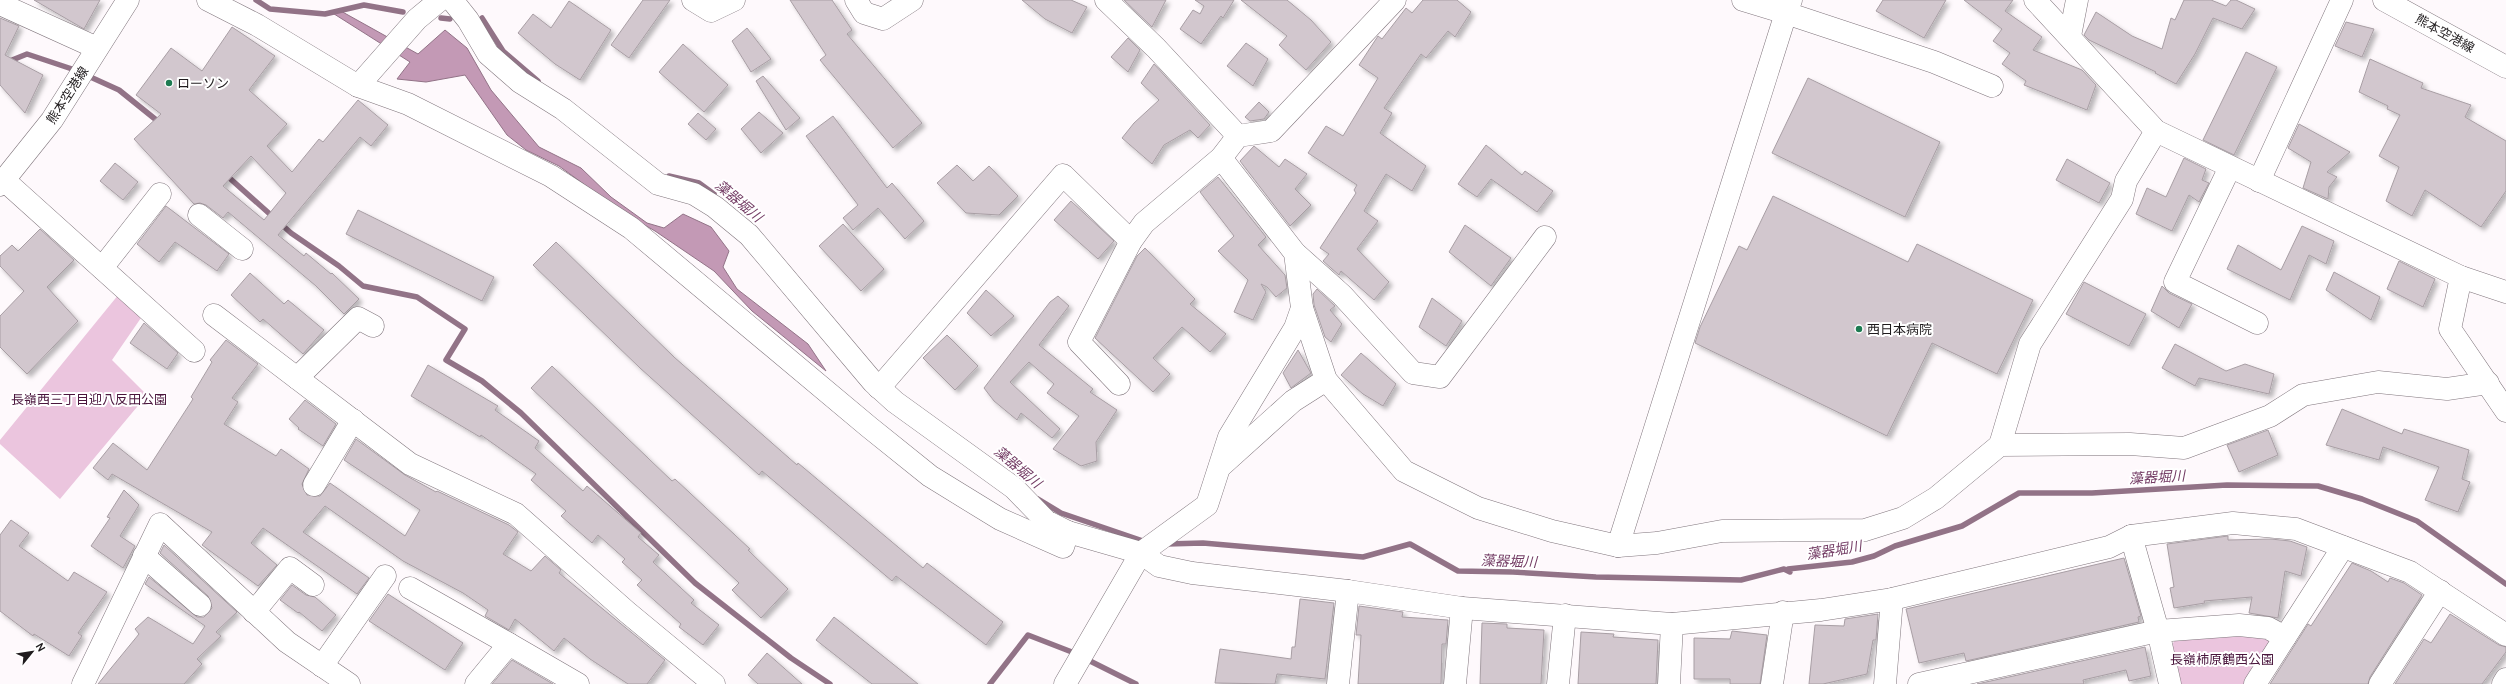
<svg xmlns="http://www.w3.org/2000/svg" width="2506" height="684" font-family="Cabin,'Noto Sans JP',sans-serif">
  <style>
    .green { fill: #ebc5de }
    .water { fill: #c399b5; stroke: #927387 }
    .lines { fill: none; stroke-linecap: round; stroke-linejoin: round }
    .stream { stroke: #927387; stroke-width: 5.5 }
    .building { fill: #d2c7ce; stroke: #a89ea4; fill-rule: evenodd; filter: url(#shadow) }
    .minor-casing { stroke: #80767d; stroke-width: 23 }
    .secondary-casing { stroke: #80767d; stroke-width: 23 }
    .minor { stroke: #fff; stroke-width: 22 }
    .secondary { stroke: #fff; stroke-width: 22 }
    .poi-dot { fill: #1e7b52; stroke: #fff; stroke-width: 1.5 }
    .labels { text-anchor: middle; stroke-width: 4; stroke-linejoin: round; paint-order: stroke }
    .street-label { font-size: 13px; fill: #1f1b1d; stroke: #fff }
    .poi-label { font-size: 13px; fill: #1f1b1d; stroke: #fff; text-anchor: start }
    .park-label { font-size: 13px; fill: #4a163d; stroke: #fff }
    .water-label { font-size: 14px; font-style: italic; fill: #743d65; stroke: #fff }
  </style>
  <defs>
    <filter id="shadow"><feDropShadow dx="3.5" dy="3.5" stdDeviation="2" flood-color="#0004"/></filter>
  </defs>
  <rect width="100%" height="100%" fill="#fef9fc"/>
  <!-- green -->
  <g class="green">
    <path d="M119 294 143 315 112 360 147 395 60 499 0 444V440Z"/>
    <path d="M2213 634 2268 635 2274 645 2247 684H2179L2170 647 2176 639Z"/>
  </g>
  <!-- water -->
  <path class="water" d="M339 10 418 54 445 30 467 48 491 90 539 147 581 168 611 197 647 223 664 228 683 214 711 227 729 251 723 267 737 289 808 344 826 371 752 311 714 271 655 231 622 212 559 166 526 150 507 135 465 75 426 82 397 79 410 62 331 12Z"/>
  <g class="lines">
    <!-- stream -->
    <g class="stream">
      <path d="M256 0 270 9 325 14 364 5 403 12"/>
      <path d="M441 18 450 19"/>
      <path d="M482 18 503 51 538 81"/>
      <path d="M0 65 27 54 78 71"/>
      <path d="M86 75 119 90 160 123"/>
      <path d="M225 174 291 233 339 266 363 286 417 297 465 329 446 360 482 381 521 413 695 583 791 658 830 684"/>
      <path d="M669 176 699 183 714 194"/>
      <path d="M1038 499 1061 513 1143 541"/>
      <path d="M1167 544 1203 543 1363 557 1410 544 1458 571 1513 572 1596 577 1741 580 1784 569 1790 572 1788 569 1852 562 1874 556 1895 546 1962 526 2019 493H2092L2227 485 2318 486 2362 499 2417 521 2506 584"/>
      <path d="M1084 658 1136 684"/>
      <path d="M990 684 1028 635 1077 654"/>
    </g>
  </g>
  <!-- building -->
  <g class="building">
    <path d="M34 0H100L84 29Z"/>
    <path d="M643 0H670L629 58 611 45Z"/>
    <path d="M790 0H832L852 30 847 34 922 123 893 148 820 60 826 55Z"/>
    <path d="M1022 0H1071L1087 7 1072 33 1045 19Z"/>
    <path d="M1124 0H1166L1152 27Z"/>
    <path d="M1195 0H1234L1223 18 1221 16 1201 44 1180 29 1193 10 1200 14 1204 6Z"/>
    <path d="M1241 0H1287L1311 20 1331 42 1306 70 1279 45 1287 36Z"/>
    <path d="M1423 0H1457L1471 12 1455 37 1448 31 1426 58 1421 54 1384 108 1392 113 1380 133 1426 166 1412 191 1386 174 1364 211 1378 221 1357 249 1389 282 1374 300 1341 271 1339 275 1323 261 1329 254 1320 248 1356 193 1354 190 1357 185 1308 153 1326 126 1343 136 1378 78 1359 65 1378 36 1382 39 1406 8 1412 13Z"/>
    <path d="M1883 0H1946L1924 38 1876 11Z"/>
    <path d="M1964 0H2013L2005 11 2042 37 2033 50 2082 70 2096 85 2087 110 2024 85 2026 81 2002 64 2010 53 1993 41 2002 29Z"/>
    <path d="M2184 0H2211L2226 6 2231 0H2236L2255 9 2242 29 2213 18 2195 54 2176 84 2155 73 2156 72 2089 40 2084 35 2096 12 2132 36 2162 49 2171 18 2175 20Z"/>
    <path d="M569 1 611 30 580 80 555 64 518 33 533 14 551 28Z"/>
    <path d="M0 18 19 26 5 55 43 75 25 113 0 85Z"/>
    <path d="M2346 22 2374 29 2362 57 2335 46Z"/>
    <path d="M232 27 275 56 249 90 287 124 267 146 292 172 319 139 323 142 358 100 388 125 371 146 360 137 278 235 304 256 306 253 331 274 332 273 359 299 344 314 316 286 228 212 223 218 206 205 200 203 194 204 134 139 161 114 136 95 171 48 202 71ZM251 156 286 193 264 220 223 186Z"/>
    <path d="M747 28 771 59 751 72 732 41Z"/>
    <path d="M1128 38 1140 50 1128 72 1111 57Z"/>
    <path d="M1246 43 1268 59 1253 86 1227 66Z"/>
    <path d="M683 44 728 85 704 112 659 72Z"/>
    <path d="M2246 52 2277 67 2234 155 2203 140Z"/>
    <path d="M2370 59 2423 83 2421 88 2471 105 2465 117 2506 141V191L2481 227 2425 190 2412 216 2386 201 2399 167 2379 156 2400 115 2387 109 2388 106 2359 92Z"/>
    <path d="M1154 64 1210 125 1198 138 1190 130 1164 145 1152 164 1122 138 1134 123 1159 100 1141 83Z"/>
    <path d="M763 76 800 118 786 130 756 81Z"/>
    <path d="M1808 78 1940 142 1905 217 1772 153Z"/>
    <path d="M1259 102 1269 112 1264 119 1250 121 1245 117Z"/>
    <path d="M759 112 783 133 761 153 741 129Z"/>
    <path d="M698 113 716 129 706 140 688 124Z"/>
    <path d="M833 116 887 188 892 183 924 221 905 239 878 208 853 230 843 218 858 205 806 136Z"/>
    <path d="M2299 124 2350 152 2327 172 2337 177 2329 187 2328 199 2303 188 2311 162 2288 148Z"/>
    <path d="M1486 145 1522 175 1525 171 1553 191 1537 212 1491 179 1477 197 1458 184Z"/>
    <path d="M1254 146 1279 167 1285 159 1307 174 1295 189 1311 205 1290 226 1240 161Z"/>
    <path d="M2184 158 2206 169 2202 180 2209 183 2199 202 2189 195 2172 231 2136 214 2147 188 2166 197Z"/>
    <path d="M2067 159 2110 183 2099 203 2056 180Z"/>
    <path d="M115 163 138 182 123 200 100 181Z"/>
    <path d="M957 165 973 181 989 166 1018 196 999 215 966 213 937 183Z"/>
    <path d="M1218 177 1266 237 1258 245 1285 275 1287 288 1276 297 1267 287 1261 284 1266 292 1253 320 1234 312 1248 280 1218 251 1234 236 1200 192Z"/>
    <path d="M1773 196 1908 262 1917 244 2033 300 1997 374 1932 343 1887 436 1695 343 1700 327 1739 246 1747 250Z"/>
    <path d="M1071 201 1114 241 1098 259 1054 220Z"/>
    <path d="M166 206 229 254 217 271 175 242 159 262 137 244Z"/>
    <path d="M358 210 494 277 482 301 346 234Z"/>
    <path d="M843 224 884 269 861 291 819 246Z"/>
    <path d="M1465 225 1511 258 1491 286 1449 252Z"/>
    <path d="M2302 226 2334 241 2326 264 2309 255 2290 300 2227 269 2238 245 2281 270Z"/>
    <path d="M40 229 74 260 47 287 78 321 27 374 0 347V316L24 291 0 266V256L12 245 18 251Z"/>
    <path d="M556 242 674 357 797 465 798 463 923 568 927 563 1003 622 986 645 896 576 892 581 762 471 759 475 640 368 533 265Z"/>
    <path d="M1145 248 1195 299 1190 304 1226 334 1210 352 1182 327 1153 358 1170 374 1153 392 1095 338 1137 256Z"/>
    <path d="M2399 261 2435 279 2423 307 2387 289Z"/>
    <path d="M2334 272 2380 297 2371 320 2326 290Z"/>
    <path d="M250 273 284 304 288 300 324 330 303 354 263 319 260 322 231 295Z"/>
    <path d="M2084 282 2146 314 2129 346 2066 314Z"/>
    <path d="M2162 286 2169 293 2192 304 2179 328 2151 311Z"/>
    <path d="M1317 289 1335 306 1330 310 1342 324 1331 342 1325 337 1314 305 1313 294Z"/>
    <path d="M986 290 1014 316 991 336 967 313Z"/>
    <path d="M1058 296 1069 306 1039 345 1093 389 1090 392 1117 410 1096 442 1097 461 1081 466 1053 449 1079 416 1047 393 1054 384 1029 362 1010 382 1060 429 1052 438 1021 413 1017 420 994 401 984 388 1050 302Z"/>
    <path d="M1432 298 1462 321 1446 346 1419 327Z"/>
    <path d="M144 323 178 353 167 369 130 343Z"/>
    <path d="M947 335 978 366 955 390 923 358Z"/>
    <path d="M226 340 258 364 232 398 238 402 224 424 276 456 281 449 309 469 302 484 307 495 320 496 330 483 405 536 420 510 344 460 356 439 405 475 436 492 437 491 509 525 518 532 503 554 531 571 545 556 561 570 559 573 665 660 647 684H628L590 659 564 638 554 651 515 619 509 630 485 616 488 610 463 593 403 561 325 506 303 532 369 578 357 594 263 528 251 543 277 565 258 586 202 545 212 532 112 474 108 480 93 468 113 443 147 470 193 399 191 397 212 362 210 360Z"/>
    <path d="M2175 344 2226 371 2245 364 2274 374 2269 394 2199 378 2195 386 2162 368Z"/>
    <path d="M1298 350 1311 373 1291 388 1283 373Z"/>
    <path d="M1361 353 1396 384 1383 406 1363 394 1341 375Z"/>
    <path d="M428 365 498 406 495 410 539 441 535 448 583 491 587 486 641 533 638 537 659 555 653 562 694 600 691 603 719 625 703 645 679 627 681 624 637 585 642 580 622 562 625 559 598 535 592 543 561 516 566 511 531 480 536 474 481 435 480 437 411 396Z"/>
    <path d="M552 366 672 481 675 479 750 549 748 550 788 589 761 618 732 590 739 583 531 388Z"/>
    <path d="M305 400 336 424 323 446 298 429 299 428 289 419Z"/>
    <path d="M2342 409 2402 434 2404 429 2469 450 2462 479 2470 482 2458 512 2425 500 2439 467 2383 447 2379 460 2326 445Z"/>
    <path d="M2268 430 2278 455 2239 472 2227 445Z"/>
    <path d="M124 490 139 505 120 536 135 546 123 568 91 546 110 518 107 517Z"/>
    <path d="M11 520 29 533 19 546 68 581 74 572 107 592 78 633 82 636 69 656 34 634 33 636 0 611V535Z"/>
    <path d="M2228 536V540L2271 539 2290 541 2307 547 2301 576 2285 571 2278 618 2249 613 2252 597 2204 601 2205 603 2174 608 2170 588 2174 587 2167 544Z"/>
    <path d="M164 545 237 612 216 632 221 636 197 659 202 664 184 684H98L139 634 135 629 148 617 193 644 205 626 145 584 149 577 197 617H204L212 608 208 596 160 553Z"/>
    <path d="M2124 558 2141 616 2138 617 2139 622 1966 661 1964 653 1919 663 1906 609Z"/>
    <path d="M2352 563 2371 571 2388 582 2390 578 2404 583 2422 595 2370 677 2368 684H2270L2308 624 2311 626Z"/>
    <path d="M292 585 306 595 315 597 336 615 322 631 299 612 298 613 280 600Z"/>
    <path d="M388 594 463 643 445 670 369 621Z"/>
    <path d="M1300 599 1334 603 1325 679 1277 674 1275 684 1215 683 1220 649 1291 659 1292 647H1295Z"/>
    <path d="M1359 606 1403 612 1402 617 1448 620 1446 644H1442L1441 684H1358L1361 635H1356Z"/>
    <path d="M1878 614 1876 640H1873L1867 674 1823 684H1809L1815 625 1844 626 1845 619Z"/>
    <path d="M2450 614 2499 645 2506 647V652L2482 684H2395L2424 639 2431 643Z"/>
    <path d="M834 617 918 684H872L816 640Z"/>
    <path d="M1482 623 1507 624V628L1544 630 1541 684H1480Z"/>
    <path d="M1732 631 1767 635 1760 684H1730V679H1694V638L1730 639Z"/>
    <path d="M1581 632 1614 634 1613 637 1658 640 1656 684H1578Z"/>
    <path d="M2145 647 2151 676 2129 681 2126 670 2083 680 2084 684H1977Z"/>
    <path d="M767 653 802 684H758L748 675Z"/>
    <path d="M512 660 553 684H492Z"/>
  </g>
  <g class="lines">
    <!-- minor casing -->
    <g class="minor-casing">
      <g id="minor">
        <path d="M208 0 257 25 358 86 408 104 551 176 631 228 869 427 930 476 1000 519 1063 547 1068 532 1141 553 1159 566 1192 573 1348 591 1462 608 1672 624 1821 610 1892 599 2109 547 2131 536 2233 523 2296 529 2410 572 2506 635"/>
        <path d="M452 0 468 20 488 54 520 82 563 109 658 184 694 194 715 207 749 235 873 382 895 402 1014 488 1046 521 1068 532"/>
        <path d="M693 0 711 11 734 0"/>
        <path d="M856 0 864 13 883 19 912 0"/>
        <path d="M1106 0 1156 48 1238 136"/>
        <path d="M1791 0 1786 13 1934 62 1992 86"/>
        <path d="M2035 0 2156 131 2461 277 2450 329 2506 411"/>
        <path d="M0 4 97 48"/>
        <path d="M2070 36 2077 0"/>
        <path d="M358 86 417 19 440 0"/>
        <path d="M2230 167 2175 282 2257 323"/>
        <path d="M5 181 194 351"/>
        <path d="M2259 181 2342 0"/>
        <path d="M199 215 242 249"/>
        <path d="M1295 253 1342 295 1413 373 1440 377 1545 237"/>
        <path d="M102 268 160 194"/>
        <path d="M2461 277 2506 292"/>
        <path d="M1302 308 1326 380 1404 471 1478 508 1552 531 1618 546 1657 543 1722 531 1865 530 1903 518 1936 498 2000 445 2130 444 2184 448 2270 416 2303 395 2378 382 2447 389 2488 383"/>
        <path d="M214 315 410 464 516 514 627 612 714 684"/>
        <path d="M297 378 358 318 373 326"/>
        <path d="M1119 384 1079 342 1131 241 1144 223 1221 158"/>
        <path d="M879 388 1063 175 1131 241"/>
        <path d="M2000 445 2030 344 2122 199 2126 181 2156 131"/>
        <path d="M1222 465 1293 401 1326 380"/>
        <path d="M314 485 353 420"/>
        <path d="M2131 536 2158 631 2170 684"/>
        <path d="M1618 546 1786 13 1743 0"/>
        <path d="M144 556 200 605"/>
        <path d="M410 588 509 644"/>
        <path d="M254 612 290 568 313 585"/>
        <path d="M322 666 385 576"/>
        <path d="M83 684 160 524 287 642 349 684"/>
        <path d="M476 684 509 644 578 684"/>
        <path d="M1065 684 1141 553 1207 505 1229 437 1295 328 1302 308 1295 253 1221 158 1238 136 1271 131 1395 0"/>
        <path d="M1338 684 1348 591"/>
        <path d="M1455 684 1462 608"/>
        <path d="M1558 684 1565 615"/>
        <path d="M1669 684 1672 624"/>
        <path d="M1772 684 1783 612"/>
        <path d="M1885 684 1892 599"/>
        <path d="M1919 684 2158 631 2239 625 2268 628 2285 637"/>
        <path d="M2255 684 2343 547"/>
        <path d="M2380 684 2440 591"/>
        <path d="M2503 684 2506 679"/>
      </g>
    </g>
    <!-- secondary casing -->
    <g class="secondary-casing">
      <g id="secondary">
        <path d="M2384 0 2506 67"/>
        <path d="M0 185 52 120 128 0"/>
      </g>
    </g>
    <!-- minor -->
    <use href="#minor" class="minor"/>
    <!-- secondary -->
    <use href="#secondary" class="secondary"/>
  </g>
  <!-- markers -->
  <g class="poi-dot">
    <circle cx="169" cy="83" r="4"/>
    <circle cx="1859" cy="329" r="4"/>
  </g>
  <g class="labels">
    <!-- street labels -->
    <g class="street-label">
      <text transform="translate(2445 33) rotate(29)" y="5">熊本空港線</text>
      <text transform="translate(67 95) rotate(-57)" y="5">熊本空港線</text>
    </g>
    <!-- poi labels -->
    <g class="poi-label">
      <text x="177" y="88">ローソン</text>
      <text x="1867" y="334">西日本病院</text>
    </g>
    <!-- park labels -->
    <g class="park-label">
      <text x="89" y="404">長嶺西三丁目迎八反田公園</text>
      <text x="2222" y="664">長嶺柿原鶴西公園</text>
    </g>
    <!-- water labels -->
    <g class="water-label">
      <text transform="translate(739 201) rotate(40)" y="5">藻器堀川</text>
      <text transform="translate(1018 467) rotate(40)" y="5">藻器堀川</text>
      <text transform="translate(2157 477) rotate(-3)" y="5">藻器堀川</text>
      <text transform="translate(1834 550) rotate(-9)" y="5">藻器堀川</text>
      <text transform="translate(1509 561) rotate(2)" y="5">藻器堀川</text>
    </g>
  </g>
  <!-- north arrow -->
  <g transform="translate(32 652) rotate(60)" stroke="#ffffff" stroke-width="3" paint-order="stroke">
  <path d="M0-3L7 15L0 10L-7 15Z" fill="#1f1b1d"/>
  <text y="-6" font-size="11" font-weight="bold" text-anchor="middle" fill="#1f1b1d">N</text>
  </g>
</svg>
